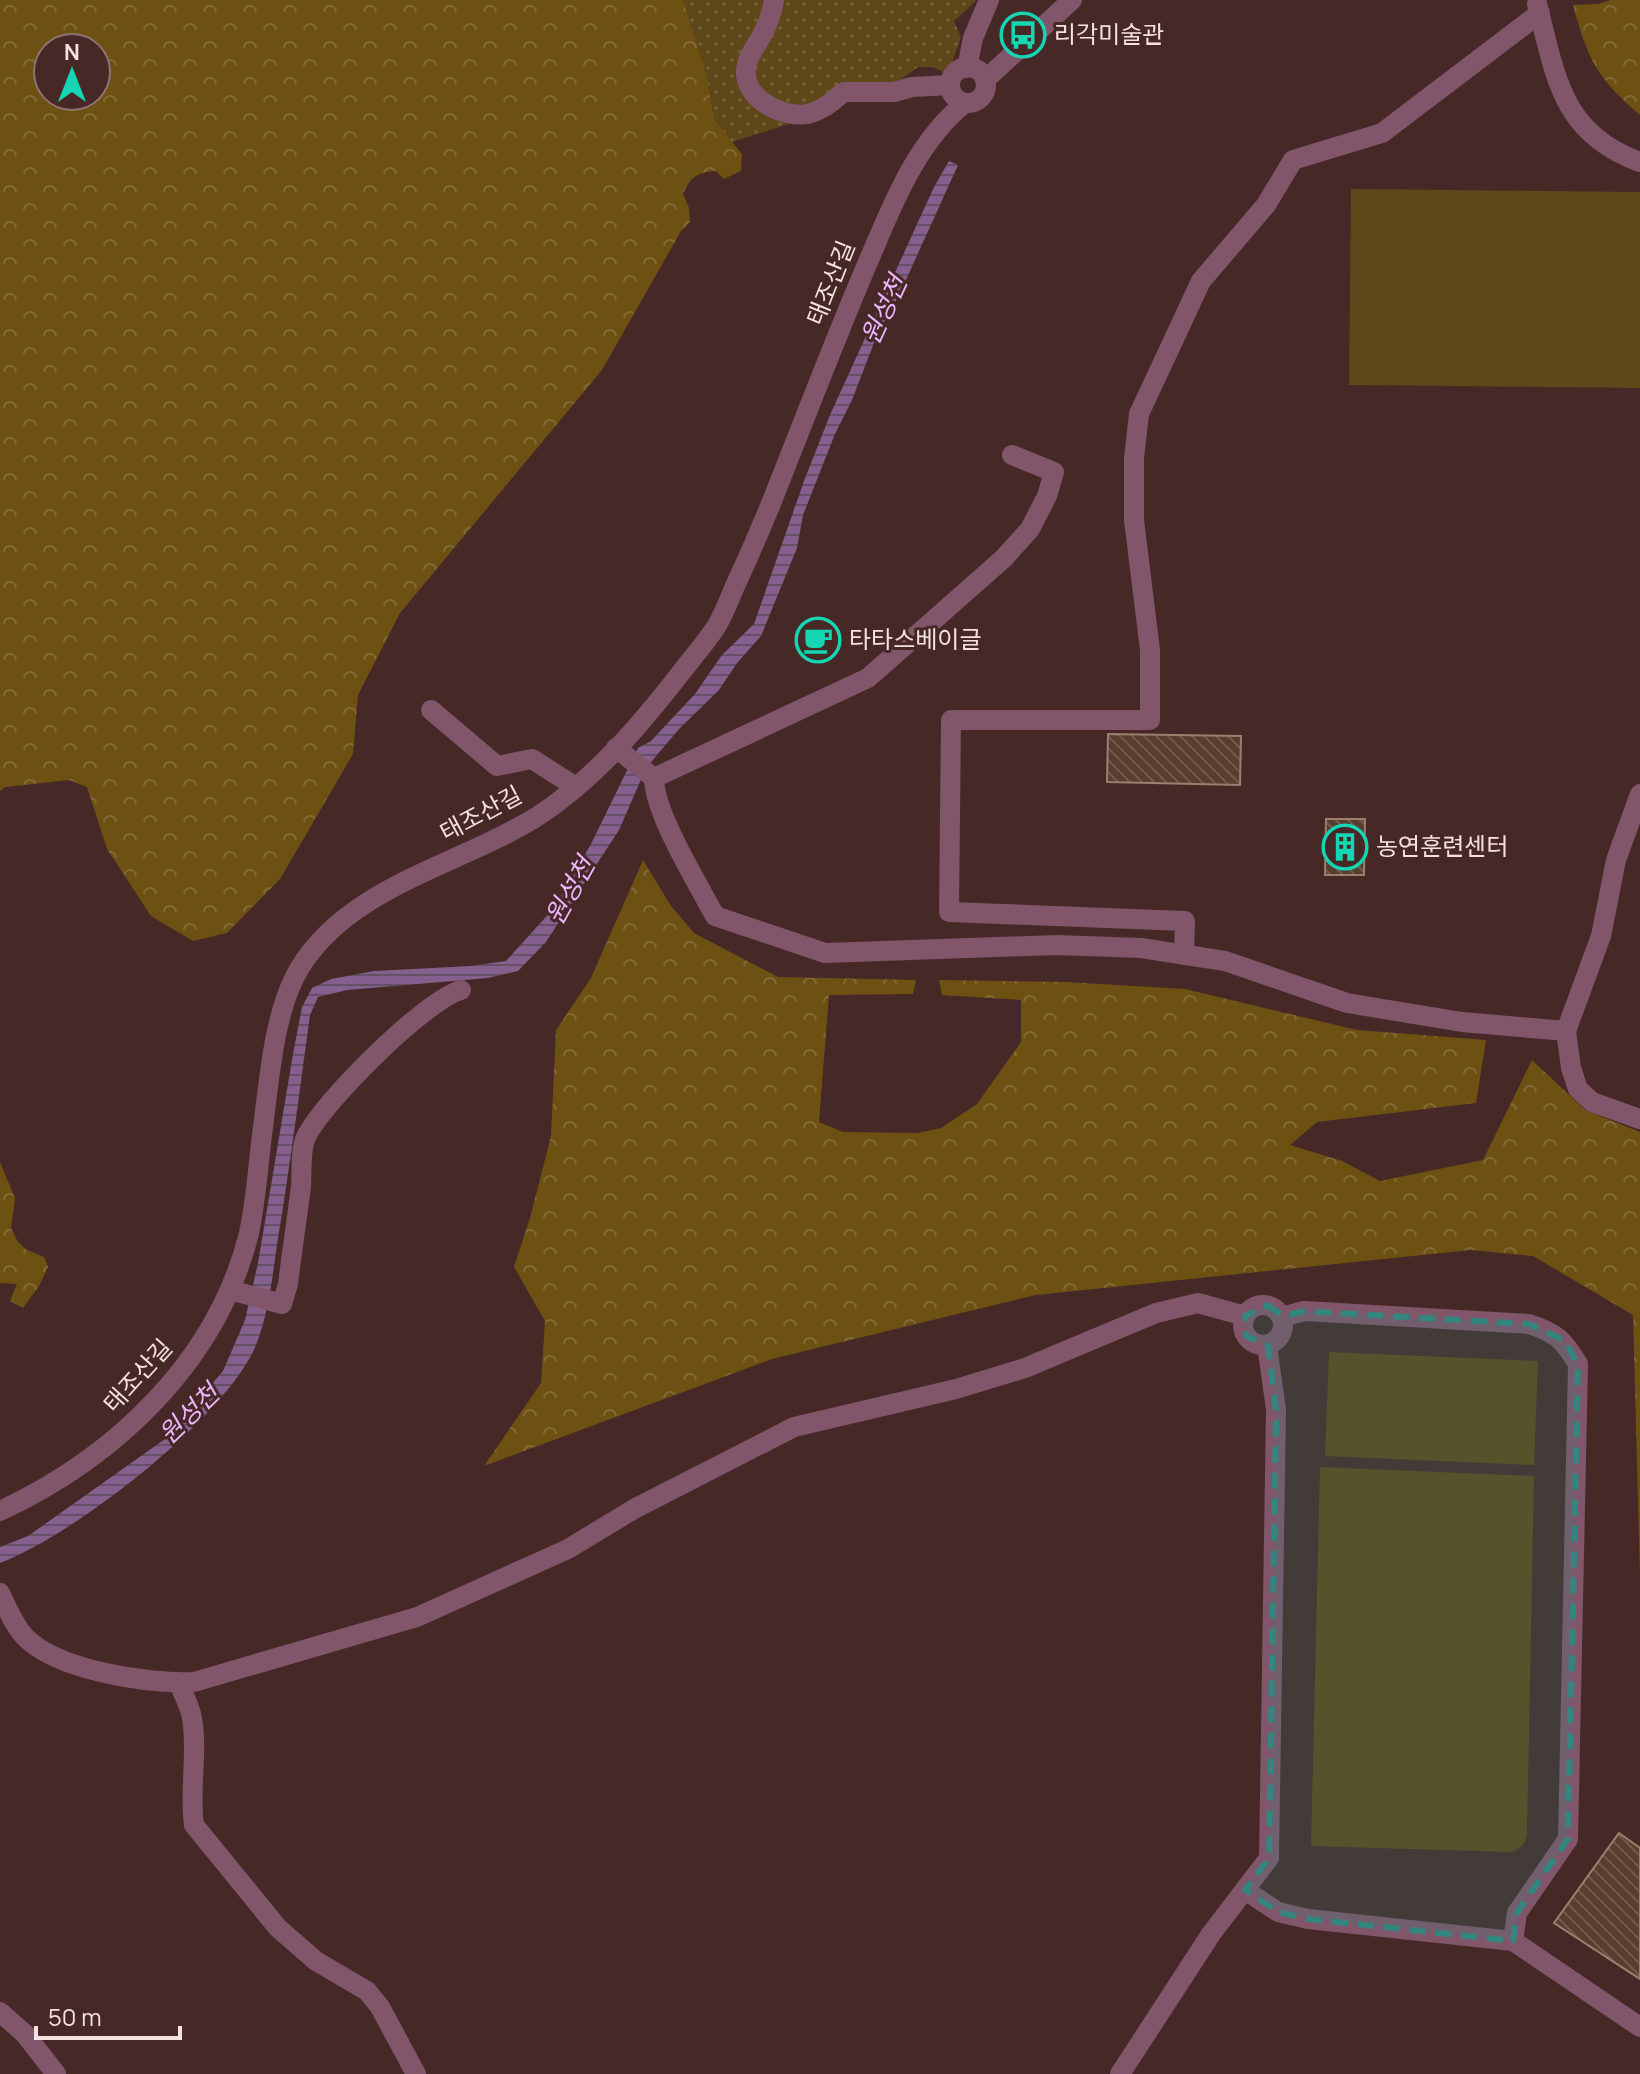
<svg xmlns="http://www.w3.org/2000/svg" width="1640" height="2074" font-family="Manrope,'Noto Sans KR',sans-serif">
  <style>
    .grass { fill: url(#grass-dots) }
    .forest { fill: url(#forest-crowns); fill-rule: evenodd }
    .pitch { fill: #5e4718 }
    .water { fill: url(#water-rules) }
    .building { fill: url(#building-back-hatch); stroke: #9d7f6d; stroke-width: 2 }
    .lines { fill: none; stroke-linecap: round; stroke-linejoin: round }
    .minor { stroke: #81556a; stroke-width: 20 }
    .marked { fill: #32867f; fill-opacity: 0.2; stroke: #32867f; stroke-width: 6; stroke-dasharray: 16 10; stroke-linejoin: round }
    .labels { text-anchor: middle; stroke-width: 6; stroke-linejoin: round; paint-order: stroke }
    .poi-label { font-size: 24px; fill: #f5e1e0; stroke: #462827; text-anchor: start }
    .street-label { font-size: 24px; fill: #f5e1e0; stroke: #462827 }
    .water-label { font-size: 26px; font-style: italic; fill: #eeb5fd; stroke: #462827 }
  </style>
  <defs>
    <pattern id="grass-dots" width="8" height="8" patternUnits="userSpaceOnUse" patternTransform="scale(2)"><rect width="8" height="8" fill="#5e4718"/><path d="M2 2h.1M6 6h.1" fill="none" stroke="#766139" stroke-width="1.8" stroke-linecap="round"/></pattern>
    <pattern id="forest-crowns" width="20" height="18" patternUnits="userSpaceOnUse" patternTransform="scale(2)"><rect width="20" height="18" fill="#6d5113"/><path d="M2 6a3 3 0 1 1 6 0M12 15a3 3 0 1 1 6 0" fill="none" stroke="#826a35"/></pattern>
    <pattern id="water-rules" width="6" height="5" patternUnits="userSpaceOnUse" patternTransform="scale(2)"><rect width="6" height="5" fill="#855f8e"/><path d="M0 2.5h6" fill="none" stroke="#655065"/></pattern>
    <pattern id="building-back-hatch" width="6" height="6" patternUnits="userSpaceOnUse" patternTransform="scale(2)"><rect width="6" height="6" fill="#583e2e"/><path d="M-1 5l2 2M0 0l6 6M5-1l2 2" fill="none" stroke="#715a4c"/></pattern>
  </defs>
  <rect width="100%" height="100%" fill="#462827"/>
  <!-- grass -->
  <path class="grass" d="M683 0H977L954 21 961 37 948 74 933 67H918L900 80 795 122 732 142 715 121 705 69Z"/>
  <!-- forest -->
  <g class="forest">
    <path d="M0 0H683L705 69 715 121 742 154 741 171 724 179 716 171C698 172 690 177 683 194L689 208 690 222 681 231 602 370 400 613 358 695 353 754 280 879 227 933 193 941 151 916 107 849 87 787 69 780 5 787 0 791ZM48 48H96V96H48Z"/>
    <path d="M1611 0H1640V115C1597 78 1588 60 1573 5L1598 4Z"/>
    <path d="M643 860 671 906 694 933 778 977 916 980 913 994 829 995 819 1122 843 1132 918 1133 941 1128 977 1104 1021 1042V1000L942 995 939 980 1066 982 1185 989 1357 1030 1486 1040 1476 1103 1317 1122 1290 1145 1342 1161 1380 1181 1483 1160 1532 1060 1585 1110 1640 1132V1575L1633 1315 1533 1256 1471 1250 1036 1295 772 1359 484 1466 541 1383 545 1321 514 1267 530 1218 551 1136 556 1030 591 978Z"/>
    <path d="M0 1162 15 1198 11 1228 18 1242 27 1250 44 1257 48 1267 39 1286 23 1308 10 1301 17 1284 0 1283Z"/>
  </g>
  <!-- pitch -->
  <g class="pitch">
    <path d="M1351 189 1640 192V388L1349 385Z"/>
    <path d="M1329 1352 1538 1361 1534 1465 1325 1456Z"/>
    <path d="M1320 1467 1534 1476 1527 1834C1525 1845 1521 1848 1511 1852L1311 1846Z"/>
  </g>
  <!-- water -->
  <path class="water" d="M949 161 958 165 900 293 877 335 852 400 835 434 803 515 797 548 761 636 737 663 719 690 679 729 646 768 619 830 546 942 518 971 488 978 347 990 318 997 310 1015C300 1087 291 1160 279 1232 273 1269 270 1310 256 1345 226 1418 74 1535 0 1563V1547L28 1536 165 1439 223 1371 245 1320 258 1263 293 1054 302 1007 312 988 331 979 374 971 471 966 506 961 554 908 591 844 638 748 651 741 695 694 722 655 754 624 804 481 830 415 934 187Z"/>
  <!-- building -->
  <g class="building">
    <path d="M1108 734 1241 736 1240 785 1107 782Z"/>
    <path d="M1326 819H1365L1364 875H1325Z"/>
    <path d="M1619 1833 1640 1848V1979L1554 1923Z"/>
  </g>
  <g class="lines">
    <!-- minor -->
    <g class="minor">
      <path d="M774 0C772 12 768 24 762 35 755 49 745 58 746 75 748 101 784 118 808 114 824 110 832 101 844 92H894L912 87 950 85"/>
      <path d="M1537 4C1556 77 1561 133 1640 162"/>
      <circle cx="968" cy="85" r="18"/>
      <path d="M967 68 973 38 989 0"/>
      <path d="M985 80 1072 0"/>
      <path d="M431 710 497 766 532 759 576 787"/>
      <path d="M616 748 654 778C654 813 697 882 715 916L825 953 1057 945 1141 948 1225 961 1347 1003 1462 1022 1566 1031"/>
      <path d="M654 778 868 678 1004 558 1030 529 1047 496 1054 472 1012 455"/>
      <path d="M1640 794 1616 860 1601 936 1566 1031 1571 1068 1578 1089 1592 1102 1640 1119"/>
      <path d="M1184 955 1185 921 949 912 951 720H1150V650L1134 520V458L1139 414 1201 281 1266 205 1293 160 1382 133 1540 13"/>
      <path d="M230 1290 282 1304 288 1284C292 1251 297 1219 301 1186 302 1172 300 1150 306 1137 323 1102 424 1001 461 990"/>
      <circle cx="1263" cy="1325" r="20"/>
      <path d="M1282 1317 1304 1311 1529 1324C1556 1333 1563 1339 1578 1364L1568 1839 1517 1913 1513 1941"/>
      <path d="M0 1511C116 1457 218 1360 249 1233 256 1201 258 1167 262 1135 269 1084 273 1013 299 969 349 886 460 865 538 816 595 779 642 723 683 670 694 656 706 642 716 627 724 614 729 600 735 586 749 556 762 526 774 496 805 418 835 339 868 262 892 206 916 142 965 103"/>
      <path d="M0 1593C7 1608 14 1625 24 1636 57 1671 149 1684 194 1682L417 1617 568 1549 634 1509 794 1427 956 1389 1025 1368 1156 1313 1198 1303 1245 1316"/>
      <path d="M179 1683C183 1694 190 1706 192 1718 198 1754 189 1790 194 1825L278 1928 316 1961 367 1991 380 2007 416 2074"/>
      <path d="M1245 1890 1278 1912 1308 1919 1513 1941 1640 2027"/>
      <path d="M0 2012 25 2034 56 2074"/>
      <path d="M1120 2074 1211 1934 1269 1858 1276 1410 1267 1345"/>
    </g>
  </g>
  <!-- marked area -->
  <path class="marked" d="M1267 1305 1284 1316 1304 1311 1529 1324 1564 1340 1578 1364 1568 1839 1517 1913 1513 1941 1308 1919 1278 1912 1245 1890 1269 1858 1276 1410 1268 1346 1246 1336 1245 1316Z"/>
  <!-- icons -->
  <defs>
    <g id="bus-ring" transform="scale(2.3)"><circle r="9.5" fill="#462827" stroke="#16d5b3" stroke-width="1.5"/><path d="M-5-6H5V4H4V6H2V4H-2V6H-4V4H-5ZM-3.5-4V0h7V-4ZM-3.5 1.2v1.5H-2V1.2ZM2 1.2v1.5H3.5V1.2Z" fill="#16d5b3"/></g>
    <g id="cafe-ring" transform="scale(2.3)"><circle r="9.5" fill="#462827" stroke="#16d5b3" stroke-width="1.5"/><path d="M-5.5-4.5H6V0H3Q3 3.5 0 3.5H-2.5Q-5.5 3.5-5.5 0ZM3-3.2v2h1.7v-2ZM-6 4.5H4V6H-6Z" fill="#16d5b3"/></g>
    <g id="building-ring" transform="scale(2.3)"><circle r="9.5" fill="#462827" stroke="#16d5b3" stroke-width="1.5"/><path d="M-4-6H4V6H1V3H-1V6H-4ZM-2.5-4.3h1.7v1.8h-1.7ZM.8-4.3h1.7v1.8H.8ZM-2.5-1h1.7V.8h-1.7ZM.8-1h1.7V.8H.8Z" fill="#16d5b3"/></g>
  </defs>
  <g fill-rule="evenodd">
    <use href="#bus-ring" x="1023" y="35"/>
    <use href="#cafe-ring" x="818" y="640"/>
    <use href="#building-ring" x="1345" y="847"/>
  </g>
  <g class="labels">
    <!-- poi labels -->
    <g class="poi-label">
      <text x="1054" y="43">리각미술관</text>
      <text x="849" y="648">타타스베이글</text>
      <text x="1376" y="855">농연훈련센터</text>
    </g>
    <!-- street labels -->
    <g class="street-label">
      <text transform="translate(831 283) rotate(-68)" y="8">태조산길</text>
      <text transform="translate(481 814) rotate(-28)" y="8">태조산길</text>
      <text transform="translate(138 1376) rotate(-48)" y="8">태조산길</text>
    </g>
    <!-- water labels -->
    <g class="water-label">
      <text transform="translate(884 310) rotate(-65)" y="9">원성천</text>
      <text transform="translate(570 891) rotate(-61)" y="9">원성천</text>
      <text transform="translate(189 1414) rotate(-44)" y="9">원성천</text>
    </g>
  </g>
  <!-- north arrow -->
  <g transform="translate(72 72)"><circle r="38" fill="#462827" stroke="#8c7271" stroke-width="2"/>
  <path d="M0-6L14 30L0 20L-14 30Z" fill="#16d5b3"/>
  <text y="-12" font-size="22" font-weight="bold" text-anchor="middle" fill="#f5e1e0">N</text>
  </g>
  <!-- scale -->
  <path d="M36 2026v12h144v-12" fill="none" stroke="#f5e1e0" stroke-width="4"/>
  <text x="48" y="2026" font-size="24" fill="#f5e1e0" stroke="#462827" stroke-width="6" paint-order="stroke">50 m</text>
</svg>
